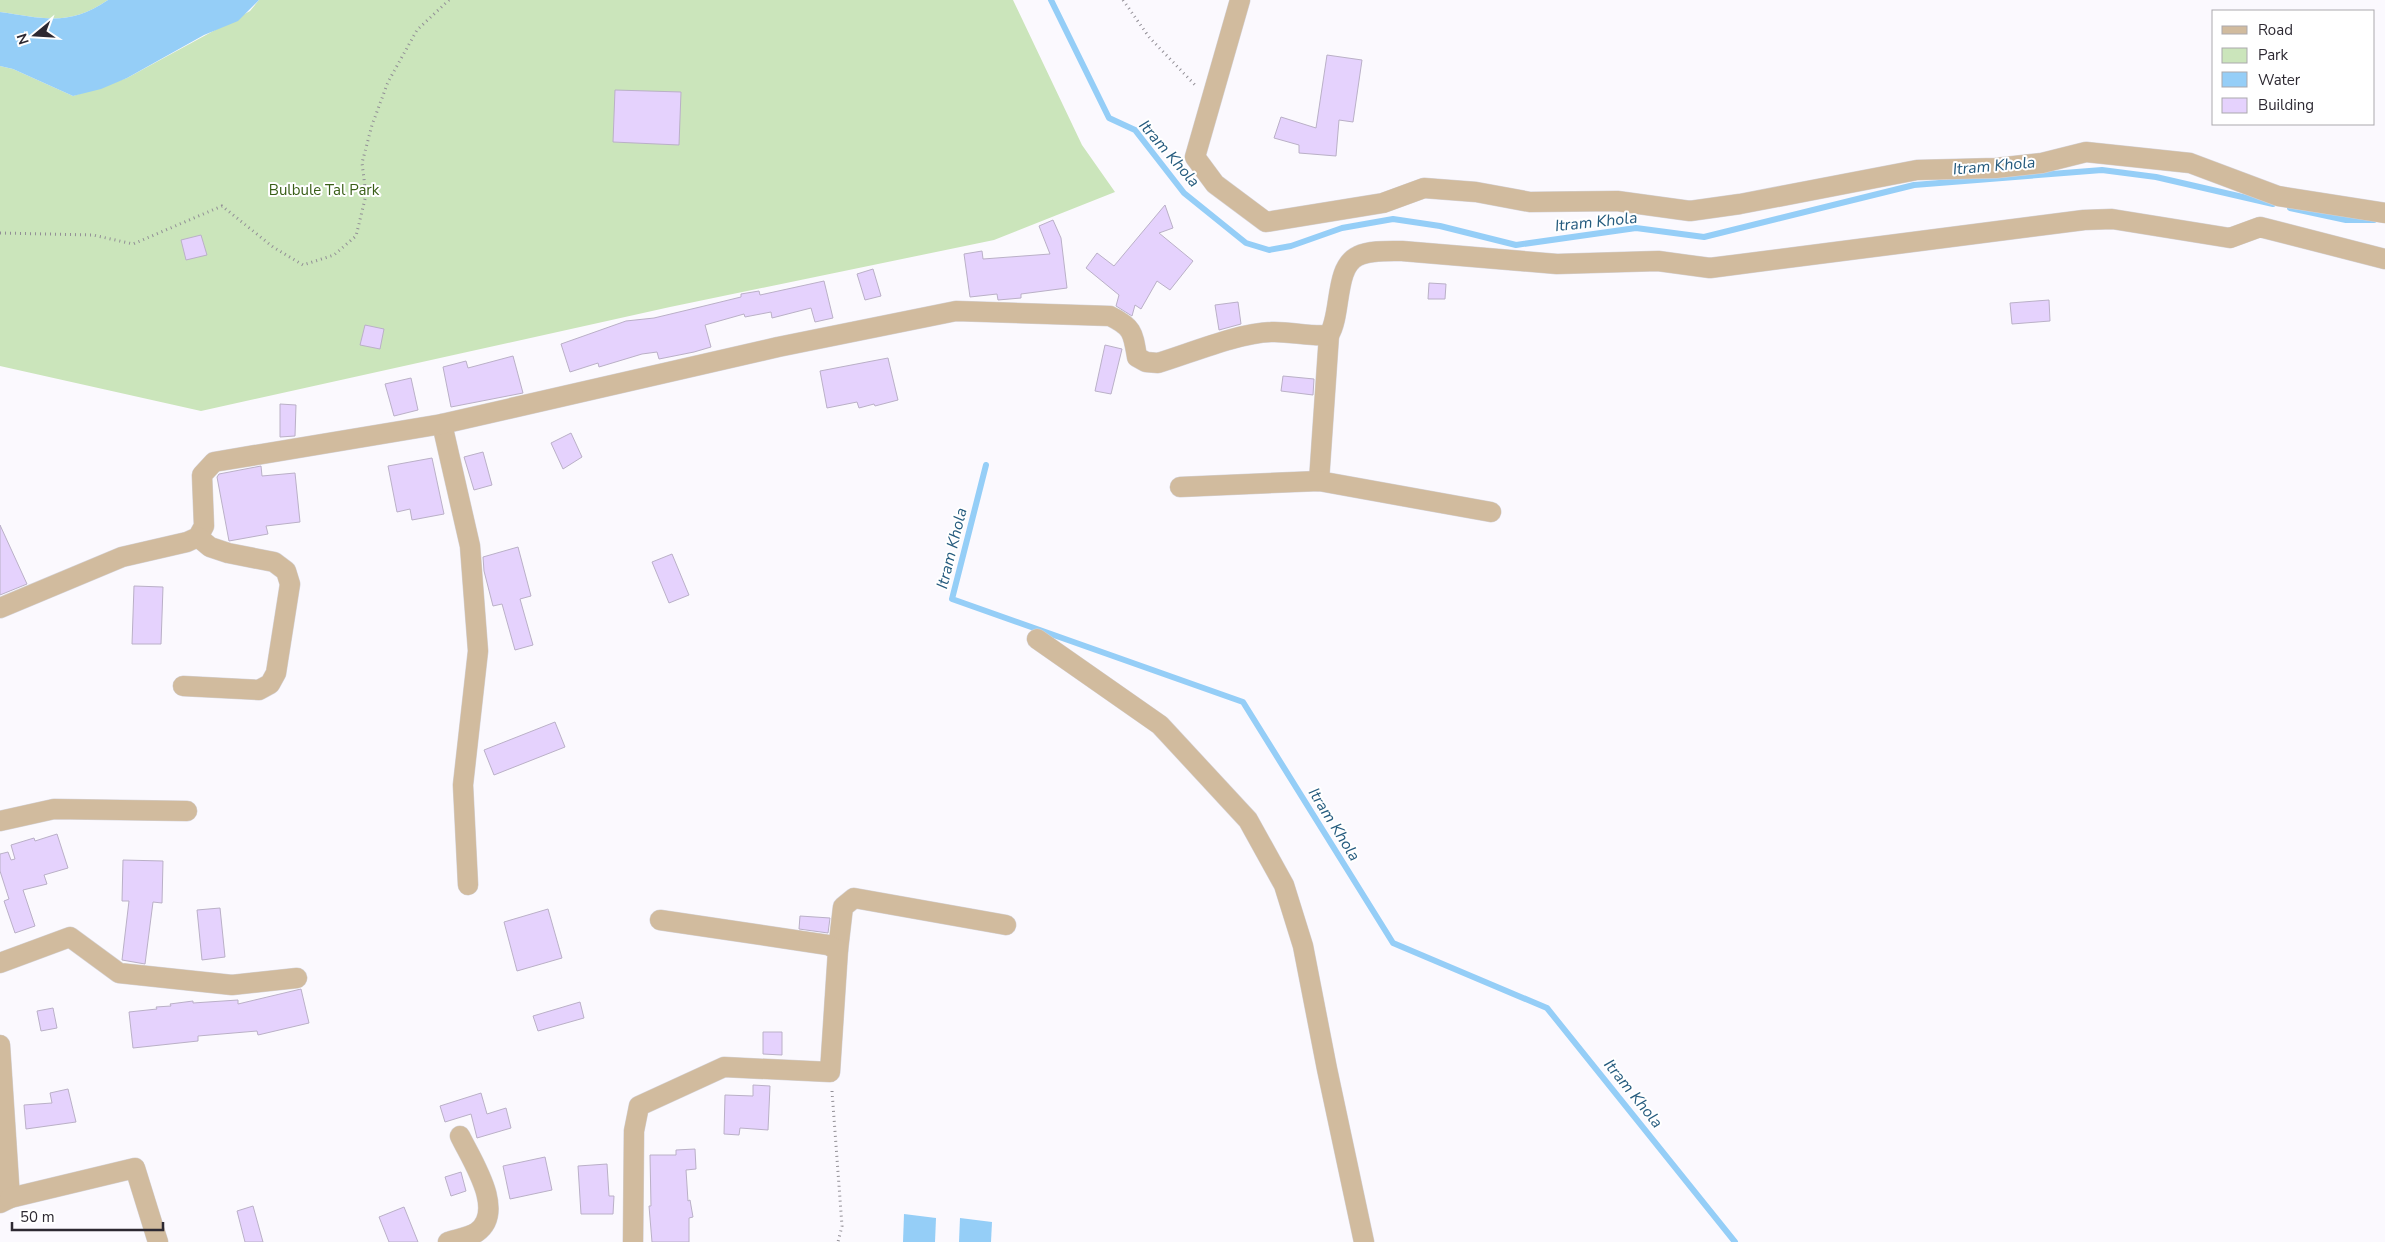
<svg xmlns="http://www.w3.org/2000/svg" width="2385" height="1242" font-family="'Nunito Sans',sans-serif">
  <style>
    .green { fill: #cbe5bb }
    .water { fill: #95cef7 }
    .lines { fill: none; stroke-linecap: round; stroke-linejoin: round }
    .stream { stroke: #95cef7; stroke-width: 6 }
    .building { fill: #e5d2fd; stroke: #bab0c7 }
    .minor-casing { stroke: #d6d4d9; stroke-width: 21 }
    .path { stroke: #928f96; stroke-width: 3; stroke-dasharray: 1 4; stroke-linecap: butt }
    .minor { stroke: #d1bb9e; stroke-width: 20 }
    .labels { text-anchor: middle; stroke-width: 4; stroke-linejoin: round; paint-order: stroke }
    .park-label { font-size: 15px; fill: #395e17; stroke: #fff }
    .water-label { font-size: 16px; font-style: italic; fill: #255b7e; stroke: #fff }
  </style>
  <rect width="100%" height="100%" fill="#fbf9fe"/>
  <!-- green -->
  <g class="green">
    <path d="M0 0H108C69 27 43 18 0 12Z"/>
    <path d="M259 0H1013L1082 145 1115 192 994 240 670 307 201 411 0 366V66L13 69 73 96 127 78 250 11Z"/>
  </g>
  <!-- water -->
  <g class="water">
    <path d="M108 0H259L238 21 204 35 127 78 101 89 73 96 13 69 0 66V12C43 18 69 27 108 0Z"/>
    <path d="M904 1214 936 1218 935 1242H903Z"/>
    <path d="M960 1218 992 1222 991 1242H959Z"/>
  </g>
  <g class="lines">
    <!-- stream -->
    <g class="stream">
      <path d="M1051 0 1109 118 1135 130 1184 193 1246 243 1269 250 1291 246 1342 228 1393 219 1440 226 1516 245 1636 228 1704 237 1914 185 2102 170 2156 177 2273 204"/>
      <path d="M2290 208 2346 220H2374"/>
      <path d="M986 465 952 599 1243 702 1393 943 1547 1008 1735 1242"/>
    </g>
  </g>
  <!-- building -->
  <g class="building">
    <path d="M1327 55 1362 60 1353 122 1339 120 1336 156 1299 153V145L1274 138 1281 117 1316 128Z"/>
    <path d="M615 90 681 92 679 145 613 142Z"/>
    <path d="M1165 205 1173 228 1159 233 1193 261 1170 290 1157 281 1141 309 1135 305 1132 316 1116 306 1119 295 1086 268 1097 253 1114 266Z"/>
    <path d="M1053 220 1061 238 1067 288 1021 294V298L998 300 997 294 970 297 964 254 982 251 983 259 1050 254 1039 226Z"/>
    <path d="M201 235 207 255 186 260 181 240Z"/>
    <path d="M873 269 881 296 865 300 857 274Z"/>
    <path d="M824 281 833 318 815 322 811 308 772 318 771 312 745 317 744 314 705 325 711 347 694 352 659 359 657 352 642 354 599 367 598 363 570 372 561 344 626 321 654 318 700 307 741 297V294L759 291 760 295Z"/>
    <path d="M1429 283 1446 284 1445 299H1428Z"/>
    <path d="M2049 300 2050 321 2012 324 2010 303Z"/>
    <path d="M1238 302 1241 324 1219 330 1215 305Z"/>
    <path d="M365 325 384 329 380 349 360 345Z"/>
    <path d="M1105 345 1122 349 1111 394 1095 391Z"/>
    <path d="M513 356 523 393 451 407 443 367 466 361 468 368Z"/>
    <path d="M888 358 898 400 875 406 874 404 859 408 857 402 827 408 820 371Z"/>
    <path d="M1283 376 1314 379 1313 395 1281 391Z"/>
    <path d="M411 378 418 410 394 416 385 384Z"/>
    <path d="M280 404 296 405 295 436 280 437Z"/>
    <path d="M571 433 582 457 563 469 551 443Z"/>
    <path d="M483 452 492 485 474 490 464 457Z"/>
    <path d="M432 458 444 514 412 520 410 509 397 512 388 466Z"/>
    <path d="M261 466 262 476 295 473 300 522 266 526 268 534 229 541 217 477 219 474Z"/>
    <path d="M0 525 27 584 0 595Z"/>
    <path d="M518 547 531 596 520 599 533 645 515 650 502 604 493 606 484 571 483 557Z"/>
    <path d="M672 554 689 595 669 603 652 562Z"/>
    <path d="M134 586 163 587 161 644H132Z"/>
    <path d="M555 722 565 747 494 775 484 750Z"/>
    <path d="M57 834 68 868 44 875 47 884 23 890 35 926 15 933 4 901 9 899 0 871V854L8 852 11 860 15 859 11 845 34 838 35 841Z"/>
    <path d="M123 860 163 861 162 903 153 902 145 964 122 960 129 901H122Z"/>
    <path d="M220 908 225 957 202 960 197 910Z"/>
    <path d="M548 909 562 958 517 971 504 922Z"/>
    <path d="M800 916 830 918 828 933 799 929Z"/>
    <path d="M301 989 309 1023 258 1035 257 1031 198 1036V1041L133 1048 129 1012 157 1009 156 1007 171 1006 170 1004 193 1001V1003L238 1000V1004Z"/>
    <path d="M580 1002 584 1018 538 1031 533 1016Z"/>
    <path d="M53 1008 57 1028 41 1031 37 1011Z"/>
    <path d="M763 1032H782V1055L763 1054Z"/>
    <path d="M753 1085 770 1086 768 1130 740 1128 739 1135 724 1134 725 1095 753 1096Z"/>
    <path d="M68 1089 76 1122 26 1129 24 1105 52 1103 50 1093Z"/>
    <path d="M481 1093 487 1114 506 1108 511 1128 477 1138 471 1114 445 1122 440 1106Z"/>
    <path d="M695 1149 696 1169 686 1170 688 1201 690 1200 693 1217 689 1218V1242H652L649 1206H651L650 1155H676V1150Z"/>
    <path d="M545 1157 552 1190 510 1199 503 1166Z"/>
    <path d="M607 1164 609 1196H614L613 1214H581L578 1166Z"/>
    <path d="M461 1172 466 1191 451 1196 445 1177Z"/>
    <path d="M253 1206 263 1242H245L237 1211Z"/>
    <path d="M404 1207 418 1242H389L379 1217Z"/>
  </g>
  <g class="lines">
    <!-- minor casing -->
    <g class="minor-casing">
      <g id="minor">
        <path d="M1240 0 1195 157 1215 184 1266 222 1383 203 1424 188 1476 192 1530 202 1617 201 1690 211 1740 204 1917 170 1996 168 2042 163 2086 152 2190 163 2278 196 2385 213"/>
        <path d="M442 424 470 546 478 651 463 785 468 885"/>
        <path d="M1319 481 1329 335"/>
        <path d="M1180 487 1319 481 1491 512"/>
        <path d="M0 608 122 557 187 542 198 537 204 526 202 475 214 462 442 424 778 347 956 311 1110 316C1133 327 1133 333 1137 357L1146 362 1158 363C1191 353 1238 333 1271 332 1290 331 1309 337 1329 335 1342 314 1334 267 1358 256 1370 250 1389 251 1402 251L1557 264 1658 261 1710 268 2084 220 2112 219 2230 238 2260 227 2385 259"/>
        <path d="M1037 639 1160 725 1248 820 1284 885 1303 946 1327 1069 1364 1242"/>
        <path d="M183 686 259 690 270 684 276 673 290 584 286 571 274 562 228 553 210 547 198 537"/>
        <path d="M0 821 54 809 187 811"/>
        <path d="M838 950 843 907 854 898 1006 925"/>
        <path d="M0 963 70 937 119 973 232 985 297 978"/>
        <path d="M0 1045 10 1198 0 1203"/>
        <path d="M10 1198 135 1168 158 1242"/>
        <path d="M448 1242C457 1239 470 1237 477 1232 506 1211 472 1161 460 1136"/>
        <path d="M633 1242 634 1131 639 1106 724 1067 830 1072 838 950 828 945 660 920"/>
      </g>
    </g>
    <!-- path -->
    <g class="path">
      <path d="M1123 0 1149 37 1195 85"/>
      <path d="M0 233 93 235 133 244 222 206 273 247 303 265 334 255 356 236 366 195 362 163 372 125 388 82 417 30 449 0"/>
      <path d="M832 1091 842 1226 838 1242"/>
    </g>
    <!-- minor -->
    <use href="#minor" class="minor"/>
  </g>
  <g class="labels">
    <!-- park labels -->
    <g class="park-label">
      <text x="324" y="195">Bulbule Tal Park</text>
    </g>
    <!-- water labels -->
    <g class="water-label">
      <text transform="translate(1170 153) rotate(49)" y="6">Itram Khola</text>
      <text transform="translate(1994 165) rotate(-5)" y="6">Itram Khola</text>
      <text transform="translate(1596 221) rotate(-6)" y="6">Itram Khola</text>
      <text transform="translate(951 548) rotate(-76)" y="6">Itram Khola</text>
      <text transform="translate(1335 824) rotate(58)" y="6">Itram Khola</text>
      <text transform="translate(1634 1093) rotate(51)" y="6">Itram Khola</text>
    </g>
  </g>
  <!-- legend -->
  <rect x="2212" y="10" width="162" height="115" fill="#ffffff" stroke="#aba9ad"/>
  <rect x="2222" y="26" width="25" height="8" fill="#d1bb9e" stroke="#aba9ad"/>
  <text x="2258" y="35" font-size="15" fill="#2d2932">Road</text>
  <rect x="2222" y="48" width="25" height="15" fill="#cbe5bb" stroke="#aba9ad"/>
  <text x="2258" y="60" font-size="15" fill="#2d2932">Park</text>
  <rect x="2222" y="72" width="25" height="15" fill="#95cef7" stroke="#aba9ad"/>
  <text x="2258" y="85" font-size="15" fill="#2d2932">Water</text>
  <rect x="2222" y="98" width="25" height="15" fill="#e5d2fd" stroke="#aba9ad"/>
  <text x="2258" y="110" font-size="15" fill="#2d2932">Building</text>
  <!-- north arrow -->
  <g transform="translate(35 35) rotate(252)" stroke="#ffffff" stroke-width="4" paint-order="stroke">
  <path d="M0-4L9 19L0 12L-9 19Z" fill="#2d2932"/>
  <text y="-8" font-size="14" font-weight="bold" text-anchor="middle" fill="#2d2932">N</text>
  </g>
  <!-- scale -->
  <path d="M12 1222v8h151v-8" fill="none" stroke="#2d2932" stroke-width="2.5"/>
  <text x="20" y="1222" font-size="15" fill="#2d2932" stroke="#ffffff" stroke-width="4" paint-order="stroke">50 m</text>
</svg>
